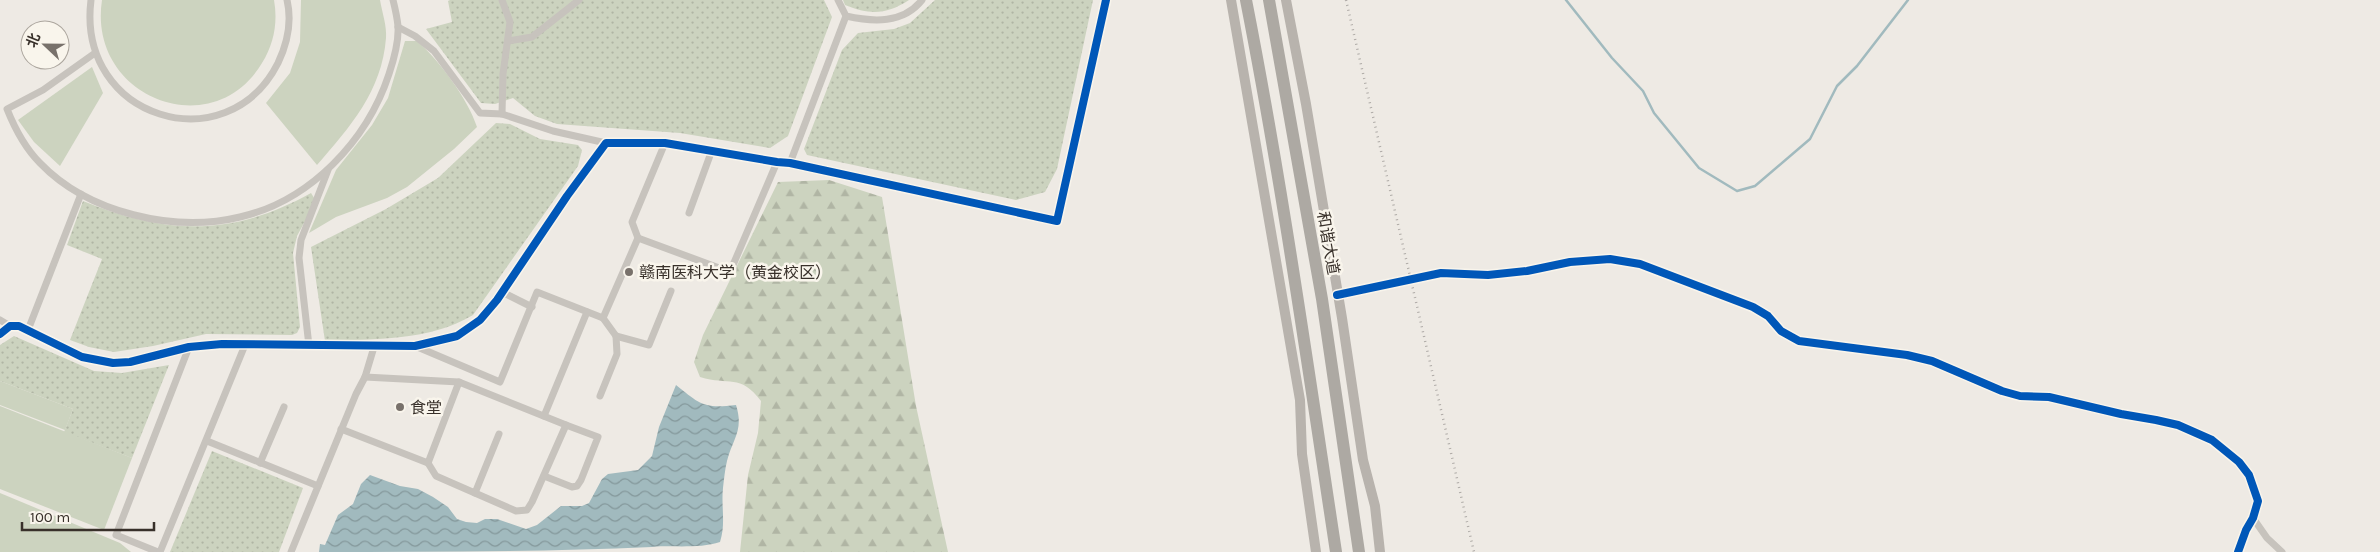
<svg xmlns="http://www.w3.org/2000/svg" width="2380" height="552" font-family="Karla,'Noto Sans SC',sans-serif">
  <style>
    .grass { fill: url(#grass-dots) }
    .forest { fill: url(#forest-firs) }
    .green { fill: #ccd3bf }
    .water { fill: url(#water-waves) }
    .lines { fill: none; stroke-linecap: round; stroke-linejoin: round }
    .stream { stroke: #a1babe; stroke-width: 2.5 }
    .street { stroke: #c7c3bd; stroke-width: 7 }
    .secondary { stroke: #b8b3ad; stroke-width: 10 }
    .highway { stroke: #ada9a3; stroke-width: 12 }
    .rail { stroke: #afaba7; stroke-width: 2.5; stroke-dasharray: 1 4; stroke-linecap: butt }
    .street-bridge { stroke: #c7c3bd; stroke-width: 7 }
    .cycleway-casing { stroke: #f9f5ec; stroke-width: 11 }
    .cycleway { stroke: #0057b8; stroke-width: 8 }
    .poi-dot { fill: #78716b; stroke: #f9f5ec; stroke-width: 2 }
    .labels { text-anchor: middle; stroke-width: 5; stroke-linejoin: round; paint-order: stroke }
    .street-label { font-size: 16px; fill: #38302a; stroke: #f9f5ec }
    .poi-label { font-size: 16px; fill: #38302a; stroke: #f9f5ec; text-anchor: start }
  </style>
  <defs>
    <pattern id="grass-dots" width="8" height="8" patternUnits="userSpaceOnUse" patternTransform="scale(1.25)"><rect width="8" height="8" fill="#ccd3bf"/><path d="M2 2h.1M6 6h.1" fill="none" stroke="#b0b5a4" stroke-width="1.8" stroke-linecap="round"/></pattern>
    <pattern id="forest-firs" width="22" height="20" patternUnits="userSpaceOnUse" patternTransform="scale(1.25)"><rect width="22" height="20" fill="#ccd3bf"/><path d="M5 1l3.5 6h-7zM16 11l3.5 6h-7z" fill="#b0b5a4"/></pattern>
    <pattern id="water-waves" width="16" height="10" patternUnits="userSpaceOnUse" patternTransform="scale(1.25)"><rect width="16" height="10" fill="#a1babe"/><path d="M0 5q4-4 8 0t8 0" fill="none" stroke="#84989b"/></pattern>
  </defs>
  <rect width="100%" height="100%" fill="#eeeae4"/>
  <!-- grass -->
  <g class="grass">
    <path d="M450 0H824L832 17 788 136 770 148 680 133 557 124 535 116 513 98 495 104 481 103 426 29 452 22 448 1Z"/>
    <path d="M843 0H909C886 15 870 15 845 5Z"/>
    <path d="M935 0H1093L1057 169 1045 192 1016 200 807 155 804 149 842 50 858 33 894 29 910 23Z"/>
    <path d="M496 123 510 124 540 139 578 145 582 150 578 166 473 315C430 341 374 339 325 341L311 247 386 209 438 178Z"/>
    <path d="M311 193 316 201 297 236 293 253 300 327 297 333 292 335 206 334 153 346 114 352 89 347 70 340 102 259 67 245 83 201C166 235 232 237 311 193Z"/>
    <path d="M14 336 94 371 122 373 169 365 132 458 64 432 73 409 0 381V345Z"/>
    <path d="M212 451 303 488 279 552H170Z"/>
  </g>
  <!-- forest -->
  <path class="forest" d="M829 180 882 197 916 406 948 552H740L748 475 758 433 761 401C740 373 729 386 700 377L694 362 703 335 778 182Z"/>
  <!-- green -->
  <g class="green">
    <path d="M102 0H274C278 22 274 44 262 63 213 146 87 98 102 0Z"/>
    <path d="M301 0H380C382 12 387 26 386 38 382 91 350 127 317 165L266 103 290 73 300 42Z"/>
    <path d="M405 41H417C439 60 468 99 477 127L454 149 407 187 387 198 336 217 309 233 336 170 372 125 388 98Z"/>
    <path d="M92 67 103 93 60 166 34 142 18 120Z"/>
    <path d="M0 381 73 409 65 430 0 405Z"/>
    <path d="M0 406 132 458 104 530 0 489Z"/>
    <path d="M0 493 120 543 131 552H0Z"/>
  </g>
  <!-- water -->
  <path class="water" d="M676 385C700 404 703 409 736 405 744 430 733 438 727 461 725 469 724 479 723 488 721 507 726 524 720 542 700 549 673 545 652 547 542 552 430 552 319 552L320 544 325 545 338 515 353 504 361 484 370 475 400 486 418 489 433 497 448 507 457 519 466 522 477 523 485 519H497L526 529 537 525 561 506H582L589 503 602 479 608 474 638 470 652 456 659 427Z"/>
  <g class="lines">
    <!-- stream -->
    <path class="stream" d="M1566 0 1612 58 1643 91 1654 113 1699 168 1737 191 1755 186 1810 139 1837 86 1857 66 1908 0"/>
    <!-- street -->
    <g class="street">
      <path d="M91 0C76 119 227 164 278 63 287 44 292 21 287 0"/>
      <path d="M838 0 846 16C873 22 903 24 922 0"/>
      <path d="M398 27 415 36 434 51 480 113 502 114 553 131 606 143"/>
      <path d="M508 41 532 37 579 0"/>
      <path d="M95 53 43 90 7 109C15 129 25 148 40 163 88 213 174 233 240 217 310 201 367 141 389 74 394 59 399 42 398 26 397 17 395 8 393 0"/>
      <path d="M502 114 503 74 510 22 502 0"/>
      <path d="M790 163 846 16"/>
      <path d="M689 213 712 150"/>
      <path d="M638 238 632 222 665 143"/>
      <path d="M1441 273 1488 275 1527 271 1570 262 1610 259 1640 264 1753 307 1768 316 1781 331 1799 341 1907 355 1932 361 2002 391 2020 396 2049 397 2121 414 2156 420 2178 425 2212 440 2239 462 2249 475 2258 501 2253 518 2246 530 2238 552"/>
      <path d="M502 292 532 307"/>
      <path d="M1337 295 1377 285"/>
      <path d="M0 320 10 326"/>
      <path d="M28 330 81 194"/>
      <path d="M0 334 10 326H19L82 357 113 363 130 362 189 347 222 344 415 346 457 336 480 320 497 300 567 196 606 143H665L777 162 790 163 1057 221 1106 0"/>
      <path d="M616 336 649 345 671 291"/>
      <path d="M309 346 299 258 301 240 328 170"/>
      <path d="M415 346 500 382 537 292 603 318 638 238 730 272 777 162"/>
      <path d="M600 396 617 354 616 336 603 318"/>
      <path d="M544 416 587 312"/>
      <path d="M341 429 428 463 436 476 516 511 527 510 532 502 566 425 459 382 365 377"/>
      <path d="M207 441 318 486"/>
      <path d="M260 463 284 407"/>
      <path d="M428 463 459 382"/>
      <path d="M544 476 572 487 577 486 581 480 598 437 566 425"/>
      <path d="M475 493 499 434"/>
      <path d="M2253 518 2267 538 2282 552"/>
      <path d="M158 552 116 535 189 347"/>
      <path d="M160 552 245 345"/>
      <path d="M291 552 356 394 365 377 374 347"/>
    </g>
    <!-- secondary -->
    <g class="secondary">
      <path d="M1231 0 1300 400 1302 454 1316 552"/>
      <path d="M1286 0 1306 104 1342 318 1363 460 1375 506 1380 552"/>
    </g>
    <!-- highway -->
    <g class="highway">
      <path d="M1246 0C1282 183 1308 368 1336 552"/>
      <path d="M1269 0 1322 299 1359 552"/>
    </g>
    <!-- rail -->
    <path class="rail" d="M1346 0 1474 552"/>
    <!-- street-bridge -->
    <path class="street-bridge" d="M1377 285 1441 273"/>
    <!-- cycleway casing -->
    <g class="cycleway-casing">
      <g id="cycleway">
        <path d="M1337 295 1441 273 1488 275 1527 271 1570 262 1610 259 1640 264 1753 307 1768 316 1781 331 1799 341 1907 355 1932 361 2002 391 2020 396 2049 397 2121 414 2156 420 2178 425 2212 440 2239 462 2249 475 2258 501 2253 518 2246 530 2238 552"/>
        <path d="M0 334 10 326H19L82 357 113 363 130 362 189 347 222 344 415 346 457 336 480 320 497 300 567 196 606 143H665L777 162 790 163 1057 221 1106 0"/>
      </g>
    </g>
    <!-- cycleway -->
    <use href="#cycleway" class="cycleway"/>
  </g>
  <!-- markers -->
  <g class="poi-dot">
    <circle cx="629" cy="272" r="5"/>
    <circle cx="400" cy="407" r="5"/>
  </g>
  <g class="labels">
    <!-- street labels -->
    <g class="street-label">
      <text transform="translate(1329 243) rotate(80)" y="6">和谐大道</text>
    </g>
    <!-- poi labels -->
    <g class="poi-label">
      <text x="639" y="278">赣南医科大学（黄金校区）</text>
      <text x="410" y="413">食堂</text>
    </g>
  </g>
  <!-- north arrow -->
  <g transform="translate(45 45) rotate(292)"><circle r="24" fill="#f9f5ec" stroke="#aca69e"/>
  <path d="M0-4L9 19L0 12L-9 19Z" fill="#78716b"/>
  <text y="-8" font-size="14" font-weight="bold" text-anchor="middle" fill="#38302a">北</text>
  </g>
  <!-- scale -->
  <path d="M22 522v8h132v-8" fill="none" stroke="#38302a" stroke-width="2.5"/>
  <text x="30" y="522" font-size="15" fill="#38302a" stroke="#f9f5ec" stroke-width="4" paint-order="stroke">100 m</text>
</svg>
